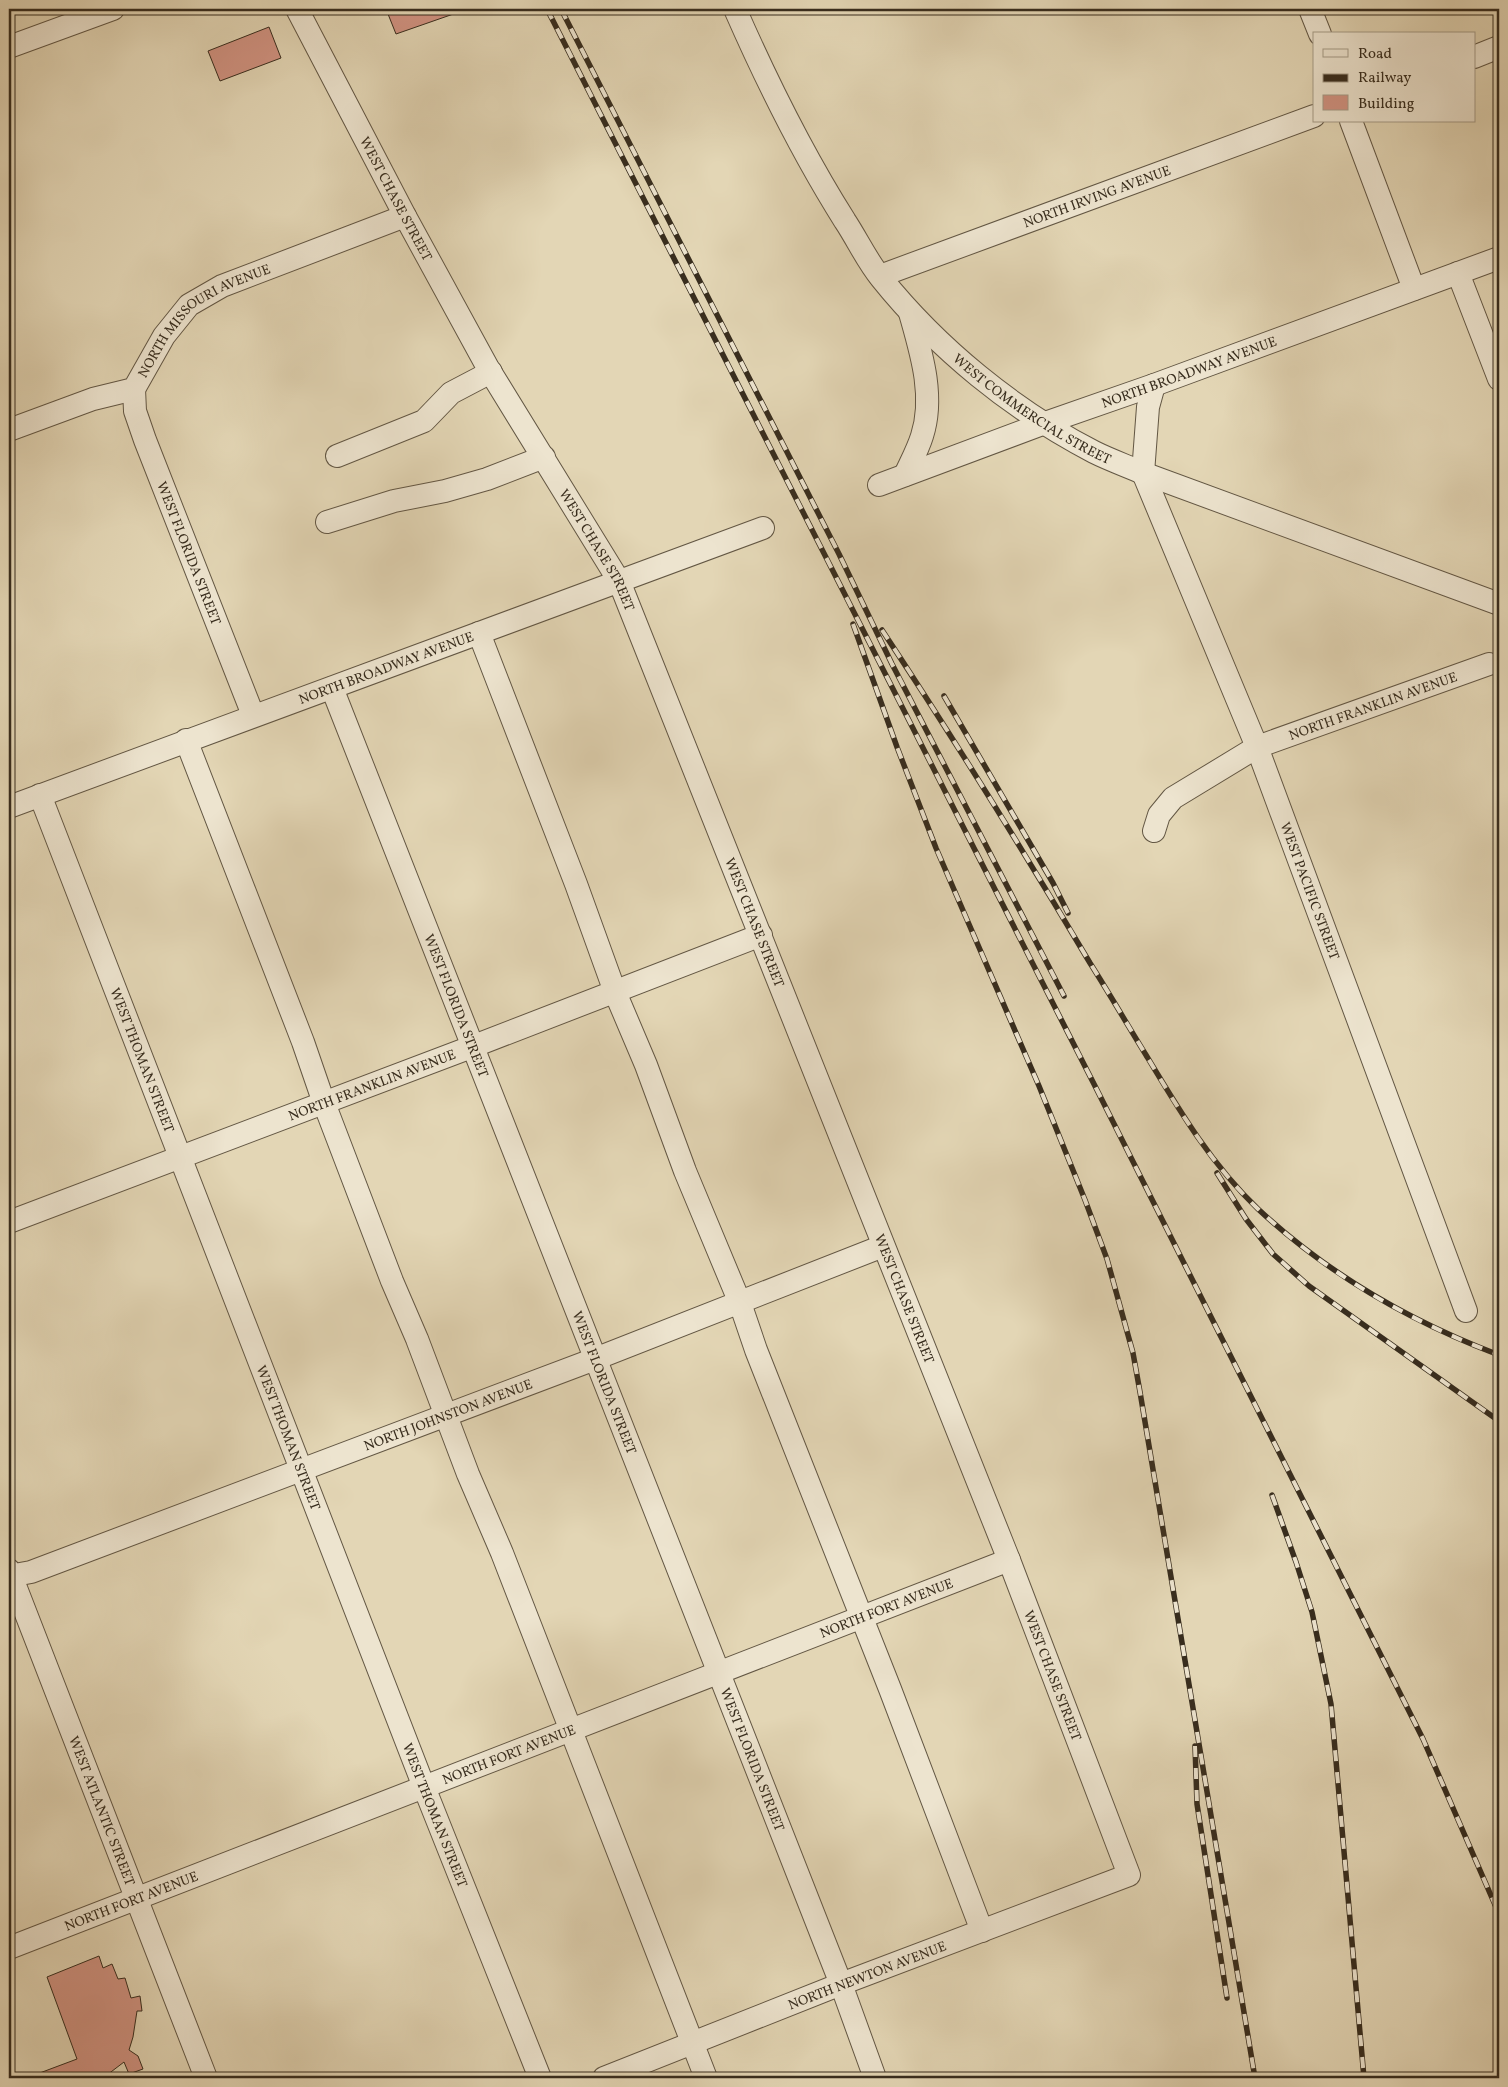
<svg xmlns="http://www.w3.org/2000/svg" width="1508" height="2087" font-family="Vollkorn,serif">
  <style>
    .building { fill: #d19382; stroke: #382d1e }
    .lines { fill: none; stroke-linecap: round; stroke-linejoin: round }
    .minor-casing { stroke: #635744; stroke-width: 24 }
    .minor { stroke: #ede4cf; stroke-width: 22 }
    .rail-casing { stroke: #382d1e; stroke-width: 5.5 }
    .rail { stroke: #ede4cf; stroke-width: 4; stroke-dasharray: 11; stroke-linecap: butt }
    .labels { text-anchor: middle; stroke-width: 4.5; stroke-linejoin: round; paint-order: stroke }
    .street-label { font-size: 14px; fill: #382d1e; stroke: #ede4cf }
  </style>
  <rect width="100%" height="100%" fill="#e3d6b5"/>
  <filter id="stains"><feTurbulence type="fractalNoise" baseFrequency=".004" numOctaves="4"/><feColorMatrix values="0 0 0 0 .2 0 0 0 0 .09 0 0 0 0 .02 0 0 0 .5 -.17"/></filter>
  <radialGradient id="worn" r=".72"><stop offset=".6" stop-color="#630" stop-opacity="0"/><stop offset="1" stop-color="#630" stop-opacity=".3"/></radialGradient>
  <!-- building -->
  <g class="building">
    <path d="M386 9H462V11L396 34Z"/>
    <path d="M269 27 281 58 220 81 208 51Z"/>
    <path d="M99 1956 103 1968 112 1964 118 1979 125 1978 131 1998 140 1996 142 2011H137L133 2037 129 2050 138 2056 143 2069 129 2074 124 2062 103 2078H30L29 2077 77 2059 47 1977Z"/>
  </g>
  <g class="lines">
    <!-- minor casing -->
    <g class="minor-casing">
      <g id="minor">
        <path id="s1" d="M297 9 405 216 488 368 619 581 1009 1560 1129 1875 841 1984 604 2078"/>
        <path id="s2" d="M735 9C767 82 802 153 845 221 857 239 867 261 881 278 938 349 1013 410 1094 452 1110 460 1127 466 1143 473L1499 604"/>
        <path d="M1310 9 1320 34"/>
        <path d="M9 47 113 9"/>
        <path d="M1474 57 1499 47"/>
        <path d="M1351 121 1414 289"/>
        <path d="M1458 273 1499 379"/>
        <path id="s3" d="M880 276 1314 116"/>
        <path id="s4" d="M1154 385 1148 407 1143 473 1257 747 1466 1311"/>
        <path id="s5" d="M134 389 135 411 145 440 253 715"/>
        <path id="s6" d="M9 430 93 399 134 389 164 336 189 305 222 286 405 216"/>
        <path d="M337 456 424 421 451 393 491 372"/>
        <path d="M905 475C911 462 918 449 922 436 935 396 921 352 910 313"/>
        <path id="s7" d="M879 485 1045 423 1154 385 1499 258"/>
        <path d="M327 522 394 501 445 491 487 479 544 457"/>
        <path d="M479 633 576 884 615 992 646 1065 685 1171 740 1303 756 1350 890 1689 982 1931"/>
        <path id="s8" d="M332 688 841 1984 875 2078"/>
        <path d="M186 740 303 1042 324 1103 392 1281 417 1339 468 1474 502 1553 706 2078"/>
        <path id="s9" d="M40 795 424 1787 540 2078"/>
        <path id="s10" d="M9 807 763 528"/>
        <path id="s11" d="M1154 831 1159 815 1173 798 1257 747 1489 664"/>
        <path id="s12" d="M9 1222 474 1046 761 935"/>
        <path id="s13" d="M9 1570 206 2078"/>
        <path id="s14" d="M9 1576 31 1572 595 1359 883 1246"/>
        <path id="s15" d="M9 1948 1009 1560"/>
      </g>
    </g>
    <!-- minor -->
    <use href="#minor" class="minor"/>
    <!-- rail casing -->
    <g class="rail-casing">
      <g id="rail">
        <path d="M547 9 1095 1086 1423 1739 1499 1914"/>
        <path d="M561 9 839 554 892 664 1064 996"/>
        <path d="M853 624 897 747 936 848 1039 1086 1085 1200 1107 1259 1133 1353 1140 1392 1255 2078"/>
        <path d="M882 630C954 739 1023 850 1090 963 1109 993 1127 1024 1146 1055 1179 1110 1211 1164 1258 1209 1329 1275 1409 1321 1499 1355"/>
        <path d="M944 696 1053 883 1068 913"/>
        <path d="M1217 1173 1246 1219 1273 1254 1309 1286 1499 1421"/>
        <path d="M1272 1495 1296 1562 1312 1612 1331 1704 1364 2078"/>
        <path d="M1195 1746 1197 1804 1227 1998"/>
      </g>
    </g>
    <!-- rail -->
    <use href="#rail" class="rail"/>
  </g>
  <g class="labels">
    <!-- street labels -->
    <g class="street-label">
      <text dy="5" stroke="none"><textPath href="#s3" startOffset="231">NORTH IRVING AVENUE</textPath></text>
      <text dy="5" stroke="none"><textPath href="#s1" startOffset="214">WEST CHASE STREET</textPath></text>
      <text dy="5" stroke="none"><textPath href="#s6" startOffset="234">NORTH MISSOURI AVENUE</textPath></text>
      <text dy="5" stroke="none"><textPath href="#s7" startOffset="330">NORTH BROADWAY AVENUE</textPath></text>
      <text dy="5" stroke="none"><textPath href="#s2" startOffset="508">WEST COMMERCIAL STREET</textPath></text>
      <text dy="5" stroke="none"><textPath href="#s1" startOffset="619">WEST CHASE STREET</textPath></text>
      <text dy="5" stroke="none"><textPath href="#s5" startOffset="174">WEST FLORIDA STREET</textPath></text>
      <text dy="5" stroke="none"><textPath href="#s10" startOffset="402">NORTH BROADWAY AVENUE</textPath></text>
      <text dy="5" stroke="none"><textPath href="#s11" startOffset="260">NORTH FRANKLIN AVENUE</textPath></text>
      <text dy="5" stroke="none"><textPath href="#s4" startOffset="539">WEST PACIFIC STREET</textPath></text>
      <text dy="5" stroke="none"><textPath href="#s1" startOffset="1024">WEST CHASE STREET</textPath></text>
      <text dy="5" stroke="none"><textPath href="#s8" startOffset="341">WEST FLORIDA STREET</textPath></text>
      <text dy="5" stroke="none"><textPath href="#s9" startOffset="284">WEST THOMAN STREET</textPath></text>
      <text dy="5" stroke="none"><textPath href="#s12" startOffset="388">NORTH FRANKLIN AVENUE</textPath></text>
      <text dy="5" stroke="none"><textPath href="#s1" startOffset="1429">WEST CHASE STREET</textPath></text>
      <text dy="5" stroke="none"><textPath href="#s8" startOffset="746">WEST FLORIDA STREET</textPath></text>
      <text dy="5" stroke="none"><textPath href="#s14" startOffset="468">NORTH JOHNSTON AVENUE</textPath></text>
      <text dy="5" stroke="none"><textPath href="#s9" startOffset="689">WEST THOMAN STREET</textPath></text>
      <text dy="5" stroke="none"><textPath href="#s15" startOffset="941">NORTH FORT AVENUE</textPath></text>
      <text dy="5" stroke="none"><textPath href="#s1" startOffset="1834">WEST CHASE STREET</textPath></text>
      <text dy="5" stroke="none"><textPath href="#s15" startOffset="536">NORTH FORT AVENUE</textPath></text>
      <text dy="5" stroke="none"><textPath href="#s8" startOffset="1151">WEST FLORIDA STREET</textPath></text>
      <text dy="5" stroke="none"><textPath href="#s13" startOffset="258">WEST ATLANTIC STREET</textPath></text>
      <text dy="5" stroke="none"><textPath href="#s9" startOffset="1094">WEST THOMAN STREET</textPath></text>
      <text dy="5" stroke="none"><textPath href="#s15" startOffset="131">NORTH FORT AVENUE</textPath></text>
      <text transform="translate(867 1975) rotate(-21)" y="5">NORTH NEWTON AVENUE</text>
    </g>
  </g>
  <!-- margin -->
  <rect width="1508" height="2087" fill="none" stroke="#e3d6b5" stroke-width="30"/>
  <rect x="10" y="10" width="1488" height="2067" fill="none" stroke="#382d1e" stroke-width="2.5"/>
  <rect x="15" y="15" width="1478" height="2057" fill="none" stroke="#382d1e"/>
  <!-- legend -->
  <rect x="1313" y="32" width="162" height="90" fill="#ede4cf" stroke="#a59b88"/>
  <rect x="1323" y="49" width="25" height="8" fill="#ede4cf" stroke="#a59b88"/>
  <text x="1358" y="58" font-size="15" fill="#382d1e">Road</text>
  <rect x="1323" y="74" width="25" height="8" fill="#382d1e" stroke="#a59b88"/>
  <text x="1358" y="82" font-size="15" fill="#382d1e">Railway</text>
  <rect x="1323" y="95" width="25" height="15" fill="#d19382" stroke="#a59b88"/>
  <text x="1358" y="108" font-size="15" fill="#382d1e">Building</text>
  <rect width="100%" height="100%" filter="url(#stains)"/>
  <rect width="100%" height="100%" fill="url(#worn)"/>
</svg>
